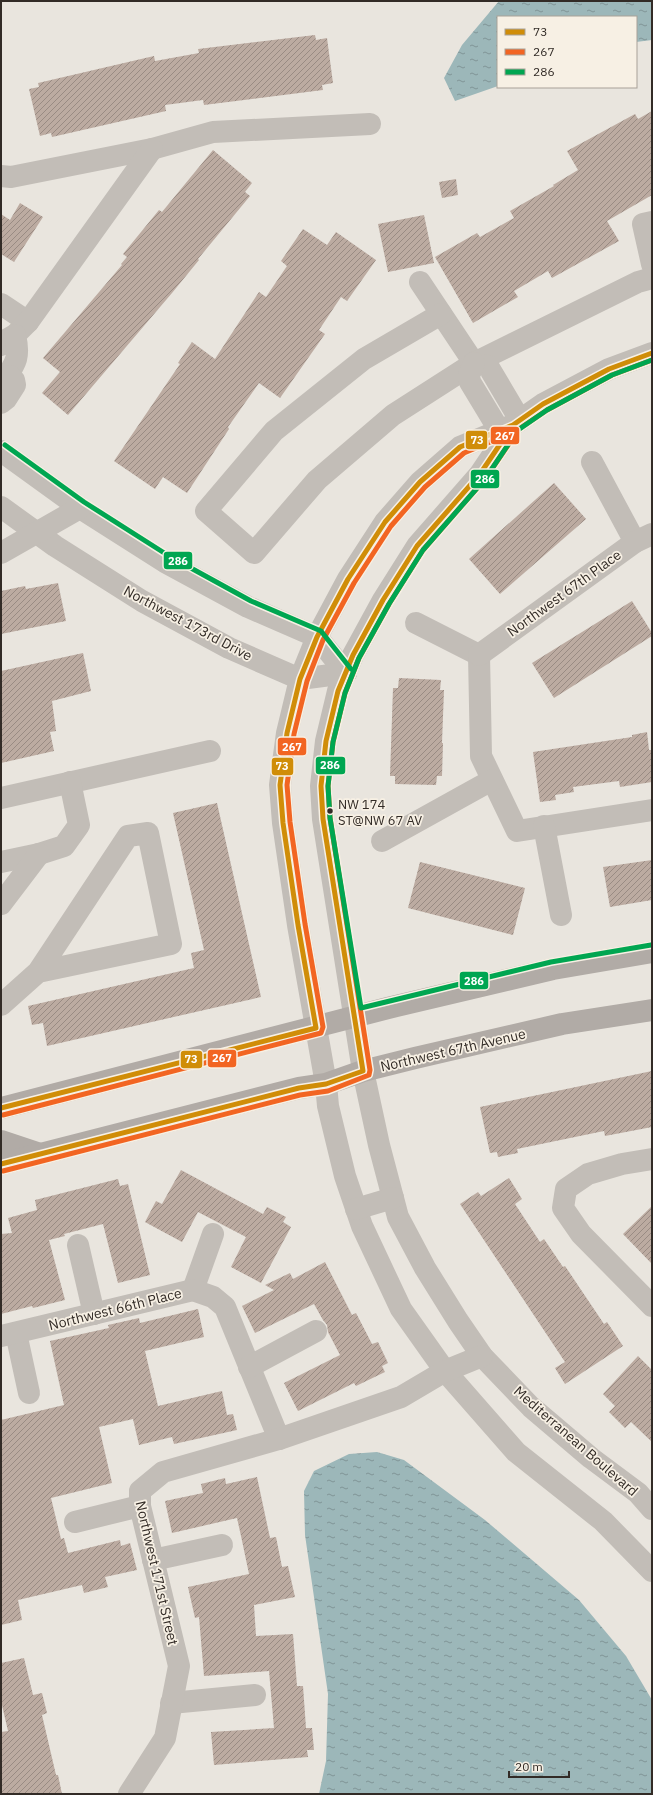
<svg xmlns="http://www.w3.org/2000/svg" width="653" height="1795" font-family="'IBM Plex Sans',sans-serif">
  <style>
    .water { fill: url(#water-ripples) }
    .building { fill: url(#building-hatch) }
    .lines { fill: none; stroke-linecap: round; stroke-linejoin: round }
    .minor { stroke: #c2bdb7; stroke-width: 22 }
    .major { stroke: #b1aba6; stroke-width: 22 }
    .bus-1-casing { stroke: #f7f0e4; stroke-width: 8 }
    .bus-2-casing { stroke: #f7f0e4; stroke-width: 8 }
    .bus-3-casing { stroke: #f7f0e4; stroke-width: 8 }
    .bus-1 { stroke: #d08d08; stroke-width: 5 }
    .bus-2 { stroke: #f26522; stroke-width: 5 }
    .bus-3 { stroke: #00a651; stroke-width: 5 }
    .bus-dot { fill: #322b26; stroke: #f7f0e4; stroke-width: 1.5 }
    .labels { text-anchor: middle; stroke-width: 3.5; stroke-linejoin: round; paint-order: stroke }
    .bus-label { font-size: 13px; fill: #322b26; stroke: #f7f0e4; text-anchor: start }
    .street-label { font-size: 14px; fill: #322b26; stroke: #f7f0e4 }
    .line-badge { stroke: #f7f0e4; stroke-width: 1.5 }
    .badge-label { font-size: 11px; text-anchor: middle; font-weight: bold; fill: #fff }
  </style>
  <defs>
    <pattern id="water-ripples" width="26" height="14" patternUnits="userSpaceOnUse"><rect width="26" height="14" fill="#9cb7b9"/><path d="M2 4q2-2 4 0t4 0M15 11q2-2 4 0t4 0" fill="none" stroke="#809596"/></pattern>
    <pattern id="building-hatch" width="6" height="6" patternUnits="userSpaceOnUse"><rect width="6" height="6" fill="#bcaba1"/><path d="M-1 1l2-2M0 6l6-6M5 7l2-2" fill="none" stroke="#998b83"/></pattern>
  </defs>
  <rect width="100%" height="100%" fill="#e9e5de"/>
  <!-- water -->
  <g class="water">
    <path d="M499 1H652V40L636 42V17H498V86L455 101 444 78 462 45Z"/>
    <path d="M377 1452 404 1460 485 1520 579 1600 626 1656 652 1700V1794H319L326 1761 328 1694 305 1535 304 1491 314 1471 349 1454Z"/>
  </g>
  <!-- building -->
  <g class="building">
    <path d="M315 35 316 40 327 38 333 83 322 85 323 90 204 105 203 100 165 105 166 111 52 137 51 133 40 136 29 89 39 87 38 83 154 56 155 61 199 53 198 49Z"/>
    <path d="M652 111V195L607 221 619 241 552 278 548 271 514 291 518 297 473 323 435 257 477 233 480 237 514 218 510 211 554 186 553 185 578 170 567 151 635 114 638 119Z"/>
    <path d="M213 150 252 183 245 192 250 196 198 259 199 260 172 293 68 415 42 393 60 372 43 358 122 265 121 264 127 257 123 254 159 210 162 212Z"/>
    <path d="M456 179 458 195 442 198 439 182Z"/>
    <path d="M20 203 43 217 14 262 1 254V214L10 220Z"/>
    <path d="M424 215 434 263 388 272 378 224Z"/>
    <path d="M303 229 327 245 336 232 376 260 347 301 341 297 319 330 325 334 280 398 259 383 228 427 229 429 187 493 163 477 155 489 114 461 180 364 178 363 192 342 215 359 259 292 266 297 287 266 281 261Z"/>
    <path d="M554 483 586 519 500 594 469 559Z"/>
    <path d="M58 583 66 621 1 634V591L25 586 26 589Z"/>
    <path d="M632 601 652 633V636L554 698 532 663Z"/>
    <path d="M83 653 91 691 52 701 56 731 50 732 54 751 1 763V671Z"/>
    <path d="M399 678 441 680 440 690H444L442 743H443L442 776H437L436 785 395 784V776H390L393 688H398Z"/>
    <path d="M647 732 649 750H652V782L620 787 619 781 573 787 574 792 555 795 556 800 540 802 533 752 632 737V735Z"/>
    <path d="M217 803 261 997 47 1046 43 1023 32 1025 28 1006 194 968 191 953 204 950 173 813Z"/>
    <path d="M652 860V900L610 907 603 867Z"/>
    <path d="M420 862 525 888 513 935 408 908Z"/>
    <path d="M652 1071V1127L605 1136 604 1131 517 1149 518 1153 498 1157 497 1152 490 1153 480 1107Z"/>
    <path d="M181 1170 263 1214 267 1207 286 1217 283 1222 291 1227 261 1283 231 1267 246 1237 198 1212 182 1242 145 1222 156 1201 162 1204Z"/>
    <path d="M509 1178 522 1199 515 1204 540 1242 544 1239 563 1267 565 1266 604 1324 607 1322 623 1346 565 1384 555 1368 565 1362 460 1204 478 1192 481 1196Z"/>
    <path d="M118 1179 120 1186 128 1184 150 1275 118 1283 103 1224 64 1234 65 1236 49 1240 65 1300 33 1308 32 1306 1 1314V1234L12 1233 8 1218 37 1210 35 1200Z"/>
    <path d="M652 1206V1264L623 1234Z"/>
    <path d="M325 1262 352 1315 356 1313 372 1344 378 1342 388 1363 382 1366 385 1372 356 1386 354 1383 298 1411 284 1383 340 1355 328 1332 327 1325 323 1320 314 1304 255 1333 242 1306 274 1290 265 1285 290 1273 293 1279Z"/>
    <path d="M198 1309 204 1337 145 1351 158 1406 222 1391 227 1415 233 1414 237 1430 174 1444 172 1437 139 1445 133 1419 99 1427 112 1483 51 1498 61 1539 64 1538 68 1553 120 1540 121 1546 130 1543 137 1570 105 1577 108 1587 84 1593 82 1585 18 1600 22 1620 1 1625V1420L64 1405 50 1341 109 1328 108 1325 139 1318 140 1323Z"/>
    <path d="M638 1356 652 1370V1442L631 1422 625 1428 609 1412 615 1406 603 1394Z"/>
    <path d="M257 1477 270 1538 276 1537 282 1567 288 1566 295 1597 254 1605 256 1636 293 1634 297 1686H303L306 1728H312L314 1750H307L308 1757 214 1765 211 1732 274 1728 269 1671 204 1676 199 1617 195 1618 188 1587 249 1574 241 1536 237 1518 172 1533 165 1501 203 1493 201 1484 225 1478 226 1484Z"/>
    <path d="M24 1658 33 1695 42 1693 47 1713 42 1715 56 1775H58L62 1794H1V1732L8 1731 1 1701V1663Z"/>
  </g>
  <g class="lines">
    <!-- minor -->
    <g class="minor">
      <path d="M1 176 11 177 152 149 213 132 370 124"/>
      <path d="M652 222 643 224 652 264"/>
      <path d="M420 282 474 363"/>
      <path d="M1 304 28 322"/>
      <path d="M441 314 364 359 274 431 206 511 254 553 317 480 393 415 474 363 638 282 652 278"/>
      <path d="M1 345 4 341 15 335 28 322 152 149"/>
      <path d="M652 353 609 369 543 404 513 425 460 447 420 482 385 522 348 579 317 637 300 679 287 733 280 785 283 823 298 925 326 1084 328 1106 345 1176 362 1226 401 1309 445 1371 516 1452 603 1521 652 1571"/>
      <path d="M474 363 488 366 520 420"/>
      <path d="M474 363 469 375 470 382 499 430"/>
      <path d="M1 385C14 365 21 360 15 335"/>
      <path d="M1 403 6 399 15 385 14 380 10 376"/>
      <path d="M513 425 480 474 417 546 383 600 353 655 338 691 326 741 321 786 323 819 363 1071 379 1145 398 1217 425 1268 458 1321 482 1356 531 1407 591 1458 638 1493 652 1509"/>
      <path d="M1 451 80 508 165 562 248 607 317 637 346 673"/>
      <path d="M592 462 635 542"/>
      <path d="M1 507 55 546 142 601 229 648 300 679 346 673"/>
      <path d="M1 553 80 508"/>
      <path d="M416 623 479 655"/>
      <path d="M479 655 481 756 517 831 652 810"/>
      <path d="M479 655 635 542 652 534"/>
      <path d="M1 798 210 751"/>
      <path d="M544 826 561 915"/>
      <path d="M382 841 492 780"/>
      <path d="M1 862 39 854 64 846 79 825 70 782"/>
      <path d="M1 904 39 854"/>
      <path d="M1 1005 38 972 128 836 148 833 171 944 38 972"/>
      <path d="M652 1159 622 1164 588 1174 566 1189 563 1208 581 1234 652 1306"/>
      <path d="M356 1209 393 1198"/>
      <path d="M78 1245 94 1314"/>
      <path d="M193 1290 213 1234"/>
      <path d="M16 1333 29 1393"/>
      <path d="M1 1336 193 1290 213 1297 225 1307 279 1439"/>
      <path d="M249 1367 316 1331"/>
      <path d="M75 1522 140 1506"/>
      <path d="M153 1560 222 1545"/>
      <path d="M171 1703 255 1695"/>
      <path d="M129 1794 165 1738 179 1666 140 1506V1491L163 1472 279 1439 401 1397 445 1371 482 1356"/>
    </g>
    <!-- major -->
    <g class="major">
      <path d="M1 1108 388 1008 553 969 652 952"/>
      <path d="M1 1141 40 1154"/>
      <path d="M1 1164 299 1088 326 1084 363 1071 415 1058 562 1024 652 1010"/>
    </g>
    <!-- bus-1 casing -->
    <g class="bus-1-casing">
      <g id="bus-1">
        <path d="M1 1108 316 1028 298 925 283 823 280 785 287 733 300 679 317 637 348 579 385 522 420 482 460 447 513 425 543 404 609 369 652 353"/>
        <path d="M1 1164 299 1088 326 1084 363 1071 323 819 321 786 326 741 338 691 353 655 383 600 417 546 480 474 511 428"/>
      </g>
    </g>
    <!-- bus-2 casing -->
    <g class="bus-2-casing">
      <g id="bus-2">
        <path d="M3 1115 321 1033 323 1027 305 924 290 822 287 785 294 734 307 681 323 640 354 583 391 526 425 487 464 453 516 431 547 410 612 375 652 360"/>
        <path d="M3 1171 300 1095 328 1091 369 1075 370 1070 330 818 328 786 333 742 345 693 359 658 389 604 423 550 485 479 517 432"/>
      </g>
    </g>
    <!-- bus-3 casing -->
    <g class="bus-3-casing">
      <g id="bus-3">
        <path d="M5 445 84 502 169 556 251 601 321 631 351 669"/>
        <path d="M651 945 551 962 361 1008 330 818 328 786 333 742 345 693 359 658 389 604 423 550 485 479 518 430 547 410 612 375 652 360"/>
      </g>
    </g>
    <!-- bus-1 -->
    <use href="#bus-1" class="bus-1"/>
    <!-- bus-2 -->
    <use href="#bus-2" class="bus-2"/>
    <!-- bus-3 -->
    <use href="#bus-3" class="bus-3"/>
  </g>
  <!-- markers -->
  <circle class="bus-dot" cx="330" cy="811" r="3.5"/>
  <g class="labels">
    <!-- bus labels -->
    <g class="bus-label">
      <text x="338" y="809">NW 174<tspan x="338" dy="16">ST@NW 67 AV</tspan></text>
    </g>
    <!-- street labels -->
    <g class="street-label">
      <text transform="translate(564 593) rotate(-36)" y="5">Northwest 67th Place</text>
      <text transform="translate(188 623) rotate(28)" y="5">Northwest 173rd Drive</text>
      <text transform="translate(453 1050) rotate(-13)" y="5">Northwest 67th Avenue</text>
      <text transform="translate(115 1309) rotate(-14)" y="5">Northwest 66th Place</text>
      <text transform="translate(576 1441) rotate(41)" y="5">Mediterranean Boulevard</text>
      <text transform="translate(157 1573) rotate(77)" y="5">Northwest 171st Street</text>
    </g>
  </g>
  <g class="line-badge">
    <rect x="490" y="426" width="30" height="19" rx="4" fill="#f26522"/>
    <rect x="465" y="430" width="23" height="20" rx="4" fill="#d08d08"/>
    <rect x="470" y="469" width="30" height="20" rx="4" fill="#00a651"/>
    <rect x="163" y="551" width="30" height="19" rx="4" fill="#00a651"/>
    <rect x="277" y="737" width="30" height="19" rx="4" fill="#f26522"/>
    <rect x="315" y="756" width="31" height="19" rx="4" fill="#00a651"/>
    <rect x="271" y="757" width="23" height="19" rx="4" fill="#d08d08"/>
    <rect x="459" y="971" width="30" height="19" rx="4" fill="#00a651"/>
    <rect x="207" y="1049" width="30" height="19" rx="4" fill="#f26522"/>
    <rect x="180" y="1050" width="23" height="19" rx="4" fill="#d08d08"/>
  </g>
  <g class="badge-label">
    <text x="505" y="440">267</text>
    <text x="477" y="444">73</text>
    <text x="485" y="483">286</text>
    <text x="178" y="565">286</text>
    <text x="292" y="751">267</text>
    <text x="330" y="769">286</text>
    <text x="282" y="770">73</text>
    <text x="474" y="985">286</text>
    <text x="222" y="1062">267</text>
    <text x="191" y="1063">73</text>
  </g>
  <!-- border -->
  <rect width="653" height="1795" fill="none" stroke="#322b26" stroke-width="4"/>
  <!-- legend -->
  <rect x="497" y="16" width="140" height="72" fill="#f7f0e4" stroke="#a8a198"/>
  <rect x="505" y="29" width="20" height="6" fill="#d08d08" stroke="#a8a198"/>
  <text x="533" y="36" font-size="12" fill="#322b26">73</text>
  <rect x="505" y="49" width="20" height="6" fill="#f26522" stroke="#a8a198"/>
  <text x="533" y="56" font-size="12" fill="#322b26">267</text>
  <rect x="505" y="69" width="20" height="6" fill="#00a651" stroke="#a8a198"/>
  <text x="533" y="76" font-size="12" fill="#322b26">286</text>
  <!-- scale -->
  <path d="M509 1771v6h60v-6" fill="none" stroke="#322b26" stroke-width="2"/>
  <text x="515" y="1771" font-size="12" fill="#322b26" stroke="#f7f0e4" stroke-width="3" paint-order="stroke">20 m</text>
</svg>
